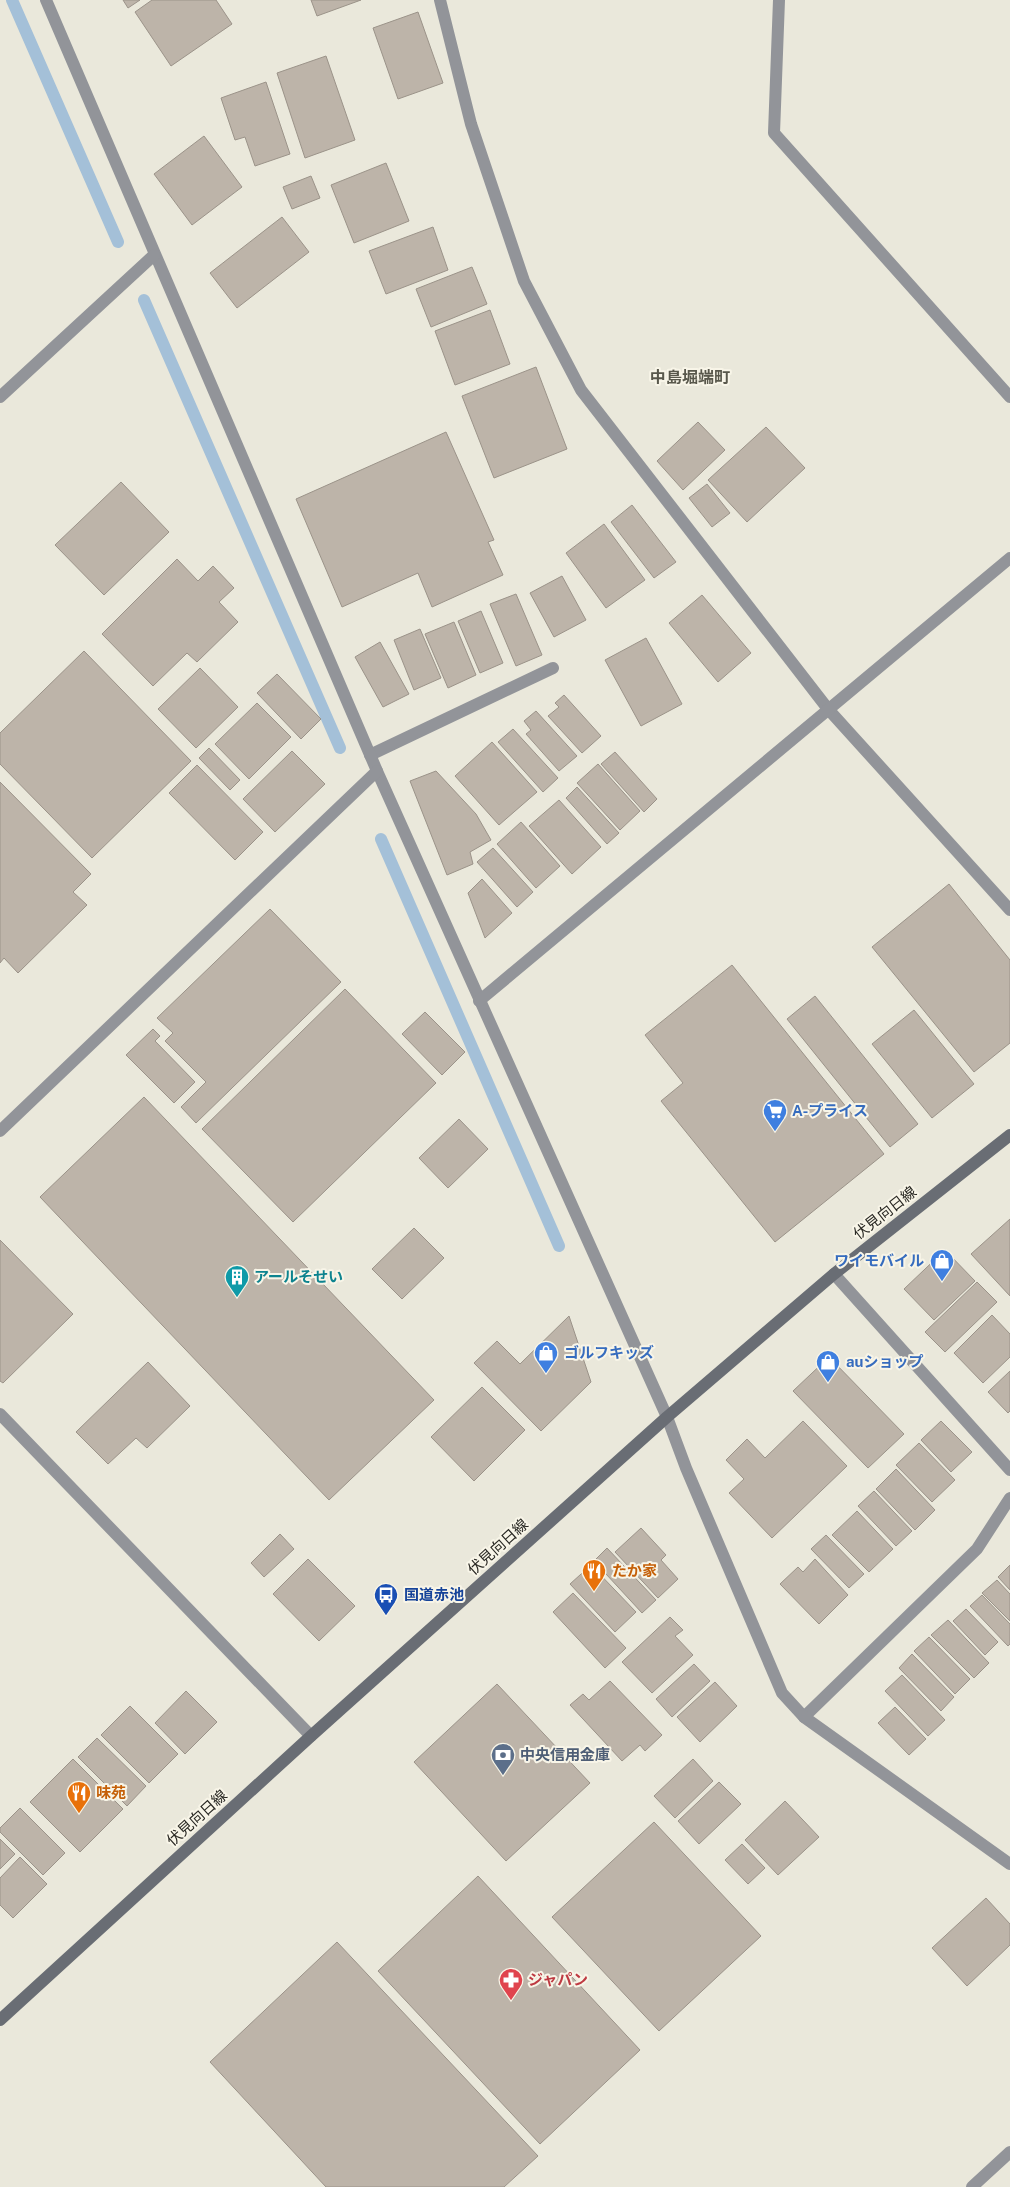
<svg xmlns="http://www.w3.org/2000/svg" width="1010" height="2187" font-family="'Public Sans','Noto Sans JP',sans-serif">
  <style>
    .lines { fill: none; stroke-linecap: round; stroke-linejoin: round }
    .stream { stroke: #a4c0d8; stroke-width: 12 }
    .building { fill: #bdb4a9; stroke: #9b9389 }
    .service { stroke: #929499; stroke-width: 12 }
    .minor { stroke: #929499; stroke-width: 12 }
    .secondary { stroke: #696d74; stroke-width: 12 }
    .labels { text-anchor: middle; stroke-width: 4; stroke-linejoin: round; paint-order: stroke }
    .shop-label { font-size: 15px; font-weight: bold; fill: #366cbe; stroke: #f8f5e8; text-anchor: start }
    .street-label { font-size: 15px; fill: #292823; stroke: #f8f5e8 }
    .culture-label { font-size: 15px; font-weight: bold; fill: #0d838f; stroke: #f8f5e8; text-anchor: start }
    .food-label { font-size: 15px; font-weight: bold; fill: #c56008; stroke: #f8f5e8; text-anchor: start }
    .transit-label { font-size: 15px; font-weight: bold; fill: #164399; stroke: #f8f5e8; text-anchor: start }
    .service-label { font-size: 15px; font-weight: bold; fill: #4e5e75; stroke: #f8f5e8; text-anchor: start }
    .health-label { font-size: 15px; font-weight: bold; fill: #be3a42; stroke: #f8f5e8; text-anchor: start }
    .neighbourhood-label { font-size: 16px; font-weight: bold; fill: #59584c; stroke: #f8f5e8 }
  </style>
  <rect width="100%" height="100%" fill="#eae8db"/>
  <g class="lines">
    <!-- stream -->
    <g class="stream">
      <path d="M12 0 118 242"/>
      <path d="M144 300 340 748"/>
      <path d="M381 839 559 1246"/>
    </g>
  </g>
  <!-- building -->
  <g class="building">
    <path d="M123 0H140L128 8Z"/>
    <path d="M152 0H216L232 24 171 66 135 12Z"/>
    <path d="M311 0H361L317 16Z"/>
    <path d="M418 12 443 83 398 99 373 28Z"/>
    <path d="M326 56 355 140 305 158 277 73Z"/>
    <path d="M266 82 290 154 255 166 245 137 235 140 221 98Z"/>
    <path d="M204 136 242 187 192 225 154 174Z"/>
    <path d="M386 163 409 221 354 243 331 185Z"/>
    <path d="M311 176 320 198 292 209 283 187Z"/>
    <path d="M282 217 309 252 237 308 210 273Z"/>
    <path d="M433 227 448 270 386 294 369 251Z"/>
    <path d="M472 267 487 304 431 327 416 289Z"/>
    <path d="M490 310 510 364 455 385 435 331Z"/>
    <path d="M536 367 567 449 494 478 462 396Z"/>
    <path d="M698 422 725 450 683 490 657 461Z"/>
    <path d="M766 427 805 468 747 522 708 480Z"/>
    <path d="M446 432 494 540 488 542 503 575 432 607 418 573 342 607 296 499Z"/>
    <path d="M121 482 169 532 104 595 55 545Z"/>
    <path d="M707 484 730 513 712 527 689 498Z"/>
    <path d="M632 505 676 562 654 578 611 522Z"/>
    <path d="M604 524 645 580 606 608 566 553Z"/>
    <path d="M177 559 198 581 213 566 234 588 219 602 238 622 197 662 187 653 153 686 102 634Z"/>
    <path d="M562 576 586 620 554 637 530 593Z"/>
    <path d="M516 594 542 655 516 666 490 604Z"/>
    <path d="M702 595 751 653 718 682 669 623Z"/>
    <path d="M481 611 503 663 480 673 458 621Z"/>
    <path d="M454 622 476 675 448 688 425 634Z"/>
    <path d="M420 629 441 678 414 690 394 640Z"/>
    <path d="M646 638 682 704 641 726 605 660Z"/>
    <path d="M380 642 409 694 383 707 355 657Z"/>
    <path d="M84 651 191 761 92 858 0 764V733Z"/>
    <path d="M200 668 238 707 196 748 158 709Z"/>
    <path d="M277 674 321 719 301 739 257 693Z"/>
    <path d="M564 695 601 736 582 753 548 716 559 707 555 703Z"/>
    <path d="M257 703 291 737 249 779 215 744Z"/>
    <path d="M536 711 577 756 559 771 526 734 531 730 524 721Z"/>
    <path d="M513 729 558 778 543 792 498 742Z"/>
    <path d="M492 742 537 792 499 825 455 776Z"/>
    <path d="M209 748 240 780 230 790 199 758Z"/>
    <path d="M292 751 325 784 275 832 243 799Z"/>
    <path d="M615 752 657 799 644 812 601 764Z"/>
    <path d="M598 764 640 811 620 830 577 783Z"/>
    <path d="M197 765 263 832 235 860 169 793Z"/>
    <path d="M436 771 476 814 491 840 470 852 473 864 447 875 410 781Z"/>
    <path d="M0 782 91 874 73 892 87 905 18 973 4 958 0 963Z"/>
    <path d="M577 787 619 833 607 844 566 798Z"/>
    <path d="M559 800 601 847 572 874 529 826Z"/>
    <path d="M521 822 560 866 536 888 497 844Z"/>
    <path d="M493 848 533 892 517 907 477 862Z"/>
    <path d="M482 879 512 913 485 938 468 893Z"/>
    <path d="M949 884 1010 960V1043L974 1072 872 947Z"/>
    <path d="M270 909 341 982 196 1123 181 1107 206 1082 165 1041 173 1033 157 1018Z"/>
    <path d="M732 965 884 1154 775 1242 661 1101 683 1083 645 1035Z"/>
    <path d="M345 989 436 1083 293 1222 202 1129Z"/>
    <path d="M815 996 918 1124 890 1147 787 1019Z"/>
    <path d="M914 1010 974 1084 932 1118 872 1044Z"/>
    <path d="M425 1012 465 1052 442 1075 402 1034Z"/>
    <path d="M153 1029 160 1036 155 1041 195 1082 174 1103 126 1055Z"/>
    <path d="M144 1097 434 1400 329 1500 40 1197Z"/>
    <path d="M459 1119 488 1149 448 1188 419 1158Z"/>
    <path d="M1010 1219V1296L971 1254Z"/>
    <path d="M414 1228 444 1258 402 1299 372 1269Z"/>
    <path d="M0 1240 73 1314 3 1383 0 1381Z"/>
    <path d="M945 1250 975 1281 934 1320 904 1289Z"/>
    <path d="M977 1282 997 1302 945 1352 925 1332Z"/>
    <path d="M992 1315 1010 1334V1357L983 1383 954 1353Z"/>
    <path d="M569 1316 591 1382 541 1431 474 1363 497 1341 520 1364Z"/>
    <path d="M829 1357 904 1434 868 1468 793 1391Z"/>
    <path d="M148 1362 190 1406 147 1448 136 1438 108 1464 76 1432Z"/>
    <path d="M1010 1371V1411L1008 1413 988 1392Z"/>
    <path d="M482 1387 525 1430 474 1481 431 1437Z"/>
    <path d="M803 1421 847 1466 772 1538 729 1493 744 1479 726 1460 747 1439 765 1458Z"/>
    <path d="M941 1421 972 1452 951 1472 921 1440Z"/>
    <path d="M919 1443 955 1480 932 1502 896 1465Z"/>
    <path d="M896 1469 935 1510 915 1530 876 1489Z"/>
    <path d="M874 1491 912 1531 896 1546 858 1506Z"/>
    <path d="M857 1511 893 1549 869 1572 832 1535Z"/>
    <path d="M641 1528 666 1555 661 1560 678 1579 658 1598 615 1552Z"/>
    <path d="M280 1534 294 1549 264 1577 251 1563Z"/>
    <path d="M826 1535 864 1574 849 1588 811 1549Z"/>
    <path d="M607 1548 656 1600 642 1613 594 1561Z"/>
    <path d="M308 1559 355 1606 319 1641 273 1594Z"/>
    <path d="M815 1559 848 1595 819 1624 780 1584 798 1567 803 1572Z"/>
    <path d="M591 1565 636 1612 615 1632 570 1584Z"/>
    <path d="M1010 1565V1590L998 1577Z"/>
    <path d="M997 1580 1010 1594V1621L982 1593Z"/>
    <path d="M573 1593 626 1648 605 1668 553 1612Z"/>
    <path d="M982 1595 1010 1624V1644L1008 1646 970 1606Z"/>
    <path d="M966 1609 998 1642 985 1655 953 1621Z"/>
    <path d="M670 1617 683 1630 675 1636 693 1655 652 1693 622 1662Z"/>
    <path d="M948 1620 989 1663 974 1678 931 1635Z"/>
    <path d="M929 1637 970 1679 955 1694 914 1651Z"/>
    <path d="M912 1654 954 1697 941 1711 899 1668Z"/>
    <path d="M694 1664 710 1681 672 1717 656 1699Z"/>
    <path d="M902 1675 945 1720 928 1736 885 1691Z"/>
    <path d="M610 1681 662 1735 645 1751 640 1745 622 1761 570 1705 583 1694 589 1700Z"/>
    <path d="M715 1682 737 1706 700 1742 677 1717Z"/>
    <path d="M497 1684 590 1783 506 1861 414 1762Z"/>
    <path d="M186 1691 217 1722 185 1754 155 1723Z"/>
    <path d="M130 1706 178 1754 149 1783 101 1735Z"/>
    <path d="M895 1707 926 1739 909 1755 878 1723Z"/>
    <path d="M97 1738 146 1786 127 1806 78 1757Z"/>
    <path d="M73 1759 123 1809 80 1852 30 1802Z"/>
    <path d="M693 1759 713 1781 675 1818 654 1796Z"/>
    <path d="M719 1782 741 1804 699 1844 678 1821Z"/>
    <path d="M785 1801 819 1837 778 1875 745 1840Z"/>
    <path d="M20 1808 65 1853 43 1875 0 1832V1828Z"/>
    <path d="M654 1822 761 1936 659 2031 552 1917Z"/>
    <path d="M0 1839 15 1854 0 1869Z"/>
    <path d="M742 1844 765 1868 748 1884 725 1860Z"/>
    <path d="M20 1857 47 1884 13 1918 0 1905V1878Z"/>
    <path d="M478 1876 640 2050 540 2144 378 1971Z"/>
    <path d="M986 1898 1010 1924V1945L967 1986 932 1948Z"/>
    <path d="M337 1942 538 2156 504 2187H326L210 2062Z"/>
  </g>
  <g class="lines">
    <!-- service -->
    <g class="service">
      <path d="M440 0 471 124 524 281 581 390 828 709"/>
      <path d="M370 755 553 668"/>
      <path d="M834 1274 1010 1470"/>
      <path d="M804 1717 977 1549 1010 1498"/>
    </g>
    <!-- minor -->
    <g class="minor">
      <path d="M46 0 377 771 667 1417 686 1468 782 1693 804 1717 1010 1864"/>
      <path d="M779 0 774 133 1010 397"/>
      <path d="M0 397 154 255"/>
      <path d="M828 709 1010 910"/>
      <path d="M479 1001 1010 558"/>
      <path d="M0 1131 377 771"/>
      <path d="M0 1414 311 1736"/>
      <path d="M972 2187 1010 2152"/>
    </g>
    <!-- secondary -->
    <path class="secondary" d="M0 2020 311 1736 667 1417 834 1274 1010 1135"/>
  </g>
  <!-- icons -->
  <defs>
    <g id="supermarket-pin" transform="scale(1.25)"><path d="M0 17L-7.5 6A9.5 9.5 0 1 1 7.5 6Z" fill="#3f7fe0" stroke="#f8f5e8"/><path d="M-6-5.5h2.5l.6 2H6L4.5 2H-2.5L-4.4-4H-6ZM-1.5 3.2a1.3 1.3 0 1 0 .1 0ZM3 3.2a1.3 1.3 0 1 0 .1 0Z" fill="#fff"/></g>
    <g id="shop-pin" transform="scale(1.25)"><path d="M0 17L-7.5 6A9.5 9.5 0 1 1 7.5 6Z" fill="#3f7fe0" stroke="#f8f5e8"/><path d="M-5-2.5h2.3a2.7 3.5 0 0 1 5.4 0H5L5.5 6h-11ZM-1.5-2.5h3a1.5 2.3 0 0 0-3 0Z" fill="#fff"/></g>
    <g id="building-pin" transform="scale(1.25)"><path d="M0 17L-7.5 6A9.5 9.5 0 1 1 7.5 6Z" fill="#0f9aa8" stroke="#f8f5e8"/><path d="M-4-6H4V6H1V3H-1V6H-4ZM-2.5-4.3h1.7v1.8h-1.7ZM.8-4.3h1.7v1.8H.8ZM-2.5-1h1.7V.8h-1.7ZM.8-1h1.7V.8H.8Z" fill="#fff"/></g>
    <g id="restaurant-pin" transform="scale(1.25)"><path d="M0 17L-7.5 6A9.5 9.5 0 1 1 7.5 6Z" fill="#e8710a" stroke="#f8f5e8"/><path d="M-5-6h1v4h1v-4h1v4h1v-4h1v5L-1.5 .5V6h-2V.5L-5-1ZM5-6V6H3V1.5H1.5Q1.5-4 5-6Z" fill="#fff"/></g>
    <g id="bus-pin" transform="scale(1.25)"><path d="M0 17L-7.5 6A9.5 9.5 0 1 1 7.5 6Z" fill="#1a4fb4" stroke="#f8f5e8"/><path d="M-5-6H5V4H4V6H2V4H-2V6H-4V4H-5ZM-3.5-4V0h7V-4ZM-3.5 1.2v1.5H-2V1.2ZM2 1.2v1.5H3.5V1.2Z" fill="#fff"/></g>
    <g id="bank-pin" transform="scale(1.25)"><path d="M0 17L-7.5 6A9.5 9.5 0 1 1 7.5 6Z" fill="#5c6f8a" stroke="#f8f5e8"/><path d="M-6-4H6V4H-6ZM0-2.3a2.3 2.3 0 1 0 0 4.6a2.3 2.3 0 1 0 0-4.6Z" fill="#fff"/></g>
    <g id="pharmacy-pin" transform="scale(1.25)"><path d="M0 17L-7.5 6A9.5 9.5 0 1 1 7.5 6Z" fill="#e0444e" stroke="#f8f5e8"/><path d="M-2-6h4v4h4v4h-4v4h-4v-4h-4v-4h4Z" fill="#fff"/></g>
  </defs>
  <g fill-rule="evenodd">
    <use href="#supermarket-pin" x="775" y="1111"/>
    <use href="#shop-pin" x="942" y="1261"/>
    <use href="#building-pin" x="237" y="1277"/>
    <use href="#shop-pin" x="546" y="1353"/>
    <use href="#shop-pin" x="828" y="1362"/>
    <use href="#restaurant-pin" x="594" y="1571"/>
    <use href="#bus-pin" x="386" y="1595"/>
    <use href="#bank-pin" x="503" y="1755"/>
    <use href="#restaurant-pin" x="79" y="1793"/>
    <use href="#pharmacy-pin" x="511" y="1980"/>
  </g>
  <g class="labels">
    <!-- shop labels -->
    <g class="shop-label">
      <text x="792" y="1116">A-プライス</text>
      <text x="924" y="1266" text-anchor="end">ワイモバイル</text>
      <text x="564" y="1358">ゴルフキッズ</text>
      <text x="846" y="1367">auショップ</text>
    </g>
    <!-- street labels -->
    <g class="street-label">
      <text transform="translate(885 1213) rotate(-38)" y="5">伏見向日線</text>
      <text transform="translate(498 1547) rotate(-42)" y="5">伏見向日線</text>
      <text transform="translate(197 1818) rotate(-42)" y="5">伏見向日線</text>
    </g>
    <!-- culture labels -->
    <g class="culture-label">
      <text x="254" y="1282">アールそせい</text>
    </g>
    <!-- food labels -->
    <g class="food-label">
      <text x="612" y="1576">たか家</text>
      <text x="96" y="1798">味苑</text>
    </g>
    <!-- transit labels -->
    <g class="transit-label">
      <text x="404" y="1600">国道赤池</text>
    </g>
    <!-- service labels -->
    <g class="service-label">
      <text x="520" y="1760">中央信用金庫</text>
    </g>
    <!-- health labels -->
    <g class="health-label">
      <text x="528" y="1985">ジャパン</text>
    </g>
    <!-- neighbourhood labels -->
    <g class="neighbourhood-label">
      <text x="690" y="383">中島堀端町</text>
    </g>
  </g>
</svg>
